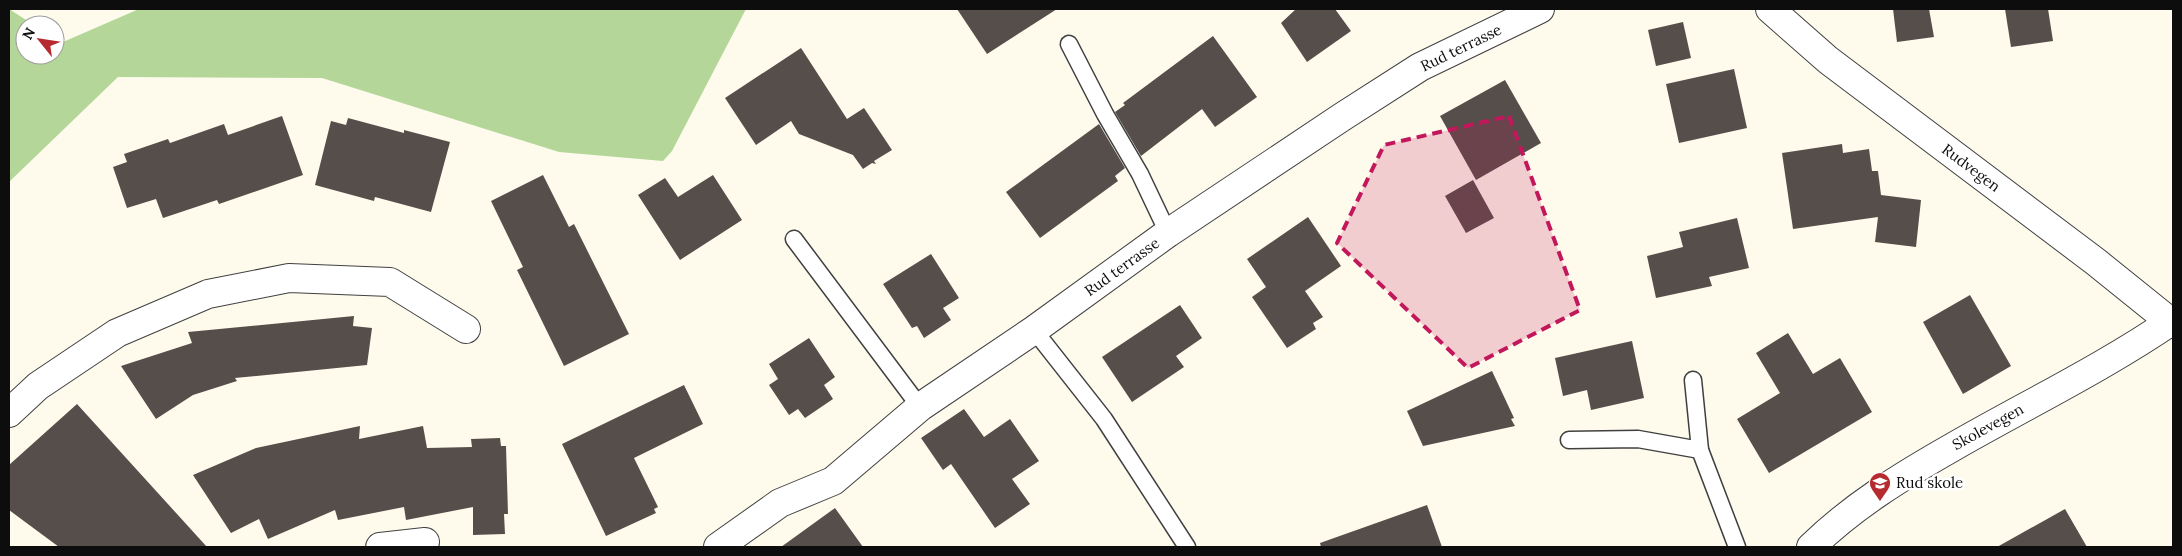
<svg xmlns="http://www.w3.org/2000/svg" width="2182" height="556" font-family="Lora,serif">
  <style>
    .forest { fill: #b4d799 }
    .building { fill: #554e4a }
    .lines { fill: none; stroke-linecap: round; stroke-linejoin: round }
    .lane-casing { stroke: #404040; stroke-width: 19 }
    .street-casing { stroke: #404040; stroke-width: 30 }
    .lane { stroke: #fff; stroke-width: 16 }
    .street { stroke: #fff; stroke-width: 28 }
    .marked { fill: #c2185b; fill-opacity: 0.2; stroke: #c2185b; stroke-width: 4; stroke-dasharray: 10 6; stroke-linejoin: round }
    .labels { text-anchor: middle; stroke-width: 5; stroke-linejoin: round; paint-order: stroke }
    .street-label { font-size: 15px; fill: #0d0d0d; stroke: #fff }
    .poi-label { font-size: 15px; fill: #0d0d0d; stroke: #fff; text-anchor: start }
  </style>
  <rect width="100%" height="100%" fill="#fefbed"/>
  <!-- forest -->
  <path class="forest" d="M9 9 34 25H25V55H55V38L63 42 139 9H746L672 151 663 161 559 152 322 78 118 77 9 182Z"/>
  <!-- building -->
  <g class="building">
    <path d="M957 9H1057L987 54Z"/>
    <path d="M1296 9H1335L1351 31 1307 62 1281 23Z"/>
    <path d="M1893 9H1929L1934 37 1897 42Z"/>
    <path d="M2005 9H2048L2053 41 2011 47Z"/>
    <path d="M1683 22 1691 58 1656 66 1648 30Z"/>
    <path d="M1213 36 1257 97 1215 127 1202 109 1141 156 1115 112 1125 105 1123 103Z"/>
    <path d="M801 48 847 119 864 108 892 150 874 161 876 164 872 163 863 169 853 155 799 134 791 121 756 145 725 98Z"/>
    <path d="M1734 69 1747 128 1679 143 1666 84Z"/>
    <path d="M1505 80 1541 143 1476 180 1440 116Z"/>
    <path d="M282 116 303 175 219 204 217 200 163 218 156 199 127 208 113 167 127 162 124 154 168 139 170 143 224 124 228 135Z"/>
    <path d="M348 118 404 133V130L450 142 431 212 375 197 374 201 315 185 331 121 346 125Z"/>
    <path d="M1099 124 1125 168 1115 176 1118 181 1040 238 1006 192Z"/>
    <path d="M1842 144 1843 153 1869 149 1872 171H1878L1881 195 1921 200 1916 247 1875 242 1878 217 1793 229 1782 153Z"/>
    <path d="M543 175 569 227 574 224 629 334 564 366 517 270 523 267 491 201Z"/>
    <path d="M713 175 742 220 680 260 638 195 665 178 678 197Z"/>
    <path d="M1473 180 1494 218 1466 233 1445 196Z"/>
    <path d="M1308 217 1341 266 1305 291 1323 317 1313 323 1316 329 1287 348 1252 297 1266 287 1247 259Z"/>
    <path d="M1737 218 1749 268 1709 277 1712 286 1656 298 1647 256 1683 247 1679 232Z"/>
    <path d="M931 254 959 298 943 308 951 320 924 338 917 326 912 328 883 284Z"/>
    <path d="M1970 295 2011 366 1963 394 1923 322Z"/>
    <path d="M1180 305 1202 338 1176 356 1184 367 1132 402 1102 357Z"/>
    <path d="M354 316 353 326 372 328 367 365 235 378 237 381 193 395 156 419 121 366 192 343 188 332Z"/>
    <path d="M1788 333 1813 374 1840 358 1872 412 1769 473 1737 419 1780 393 1756 353Z"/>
    <path d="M809 338 835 377 824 385 833 399 805 418 798 409 789 415 769 385 778 379 769 364Z"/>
    <path d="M1632 341 1644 398 1591 410 1587 390 1563 396 1555 358Z"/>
    <path d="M1492 371 1514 418 1511 419 1515 426 1423 446 1407 411Z"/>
    <path d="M684 385 703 424 634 458 658 507 654 509 656 513 606 536 562 444Z"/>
    <path d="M77 404 207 547H59L9 510V465Z"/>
    <path d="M964 409 984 437 1010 419 1039 461 1012 479 1030 504 995 528 951 464 943 470 921 438Z"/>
    <path d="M360 426 359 439 423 426 427 448 472 447 471 439 500 438 501 446H506L508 514H504L505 534 473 535V507L406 520 404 507 338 520 335 510 268 539 259 519 231 533 193 475 256 448Z"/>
    <path d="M1427 505 1442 547H1321L1320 543Z"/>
    <path d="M835 508 863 547H781Z"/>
    <path d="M2065 509 2087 547H1997Z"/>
  </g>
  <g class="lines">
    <!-- lane casing -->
    <g class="lane-casing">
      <g id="lane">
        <path d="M1069 44 1105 114 1140 174 1168 233"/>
        <path d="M794 239 920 407"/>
        <path d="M1034 330 1104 419 1187 547"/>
        <path d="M1693 380 1700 450 1737 547"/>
        <path d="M1569 440 1638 439 1700 450"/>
      </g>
    </g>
    <!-- street casing -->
    <g class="street-casing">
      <g id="street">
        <path d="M1770 9 1828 60 2096 262 2173 324"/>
        <path d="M9 413 38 386 117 333 208 294 289 278 390 282 466 329"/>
        <path d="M380 547 425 542"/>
        <path d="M718 547 780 503 833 481 920 407 1034 330 1168 233 1342 117 1420 67 1540 9"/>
        <path d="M1811 547C1853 506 1902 476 1953 447 2026 405 2103 368 2173 320"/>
      </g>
    </g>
    <!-- lane -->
    <use href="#lane" class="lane"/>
    <!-- street -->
    <use href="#street" class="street"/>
  </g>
  <!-- marked area -->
  <path class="marked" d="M1509 116 1580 310 1468 368 1337 243 1384 145Z"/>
  <!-- icons -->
  <defs>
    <g id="school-pin" transform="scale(1.125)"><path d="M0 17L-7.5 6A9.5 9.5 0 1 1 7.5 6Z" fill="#b62b2f" stroke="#fff"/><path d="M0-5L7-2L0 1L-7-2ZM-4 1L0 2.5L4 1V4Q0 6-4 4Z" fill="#fff"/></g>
  </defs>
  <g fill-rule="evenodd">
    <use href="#school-pin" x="1880" y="483"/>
  </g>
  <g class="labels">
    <!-- street labels -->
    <g class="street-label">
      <text transform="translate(1461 48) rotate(-26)" y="5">Rud terrasse</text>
      <text transform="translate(1971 168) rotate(37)" y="5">Rudvegen</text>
      <text transform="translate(1122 267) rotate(-36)" y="5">Rud terrasse</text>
      <text transform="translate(1988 427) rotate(-29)" y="5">Skolevegen</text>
    </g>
    <!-- poi labels -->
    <g class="poi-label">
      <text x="1896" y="488">Rud skole</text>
    </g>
  </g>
  <!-- border -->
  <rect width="2182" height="556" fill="none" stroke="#0d0d0d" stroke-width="20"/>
  <!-- north arrow -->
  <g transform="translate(40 40) rotate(300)"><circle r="24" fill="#ffffff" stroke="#9e9e9e"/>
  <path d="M0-4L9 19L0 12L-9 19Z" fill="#b62b2f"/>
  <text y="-8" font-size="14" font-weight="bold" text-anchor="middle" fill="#0d0d0d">N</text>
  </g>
</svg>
